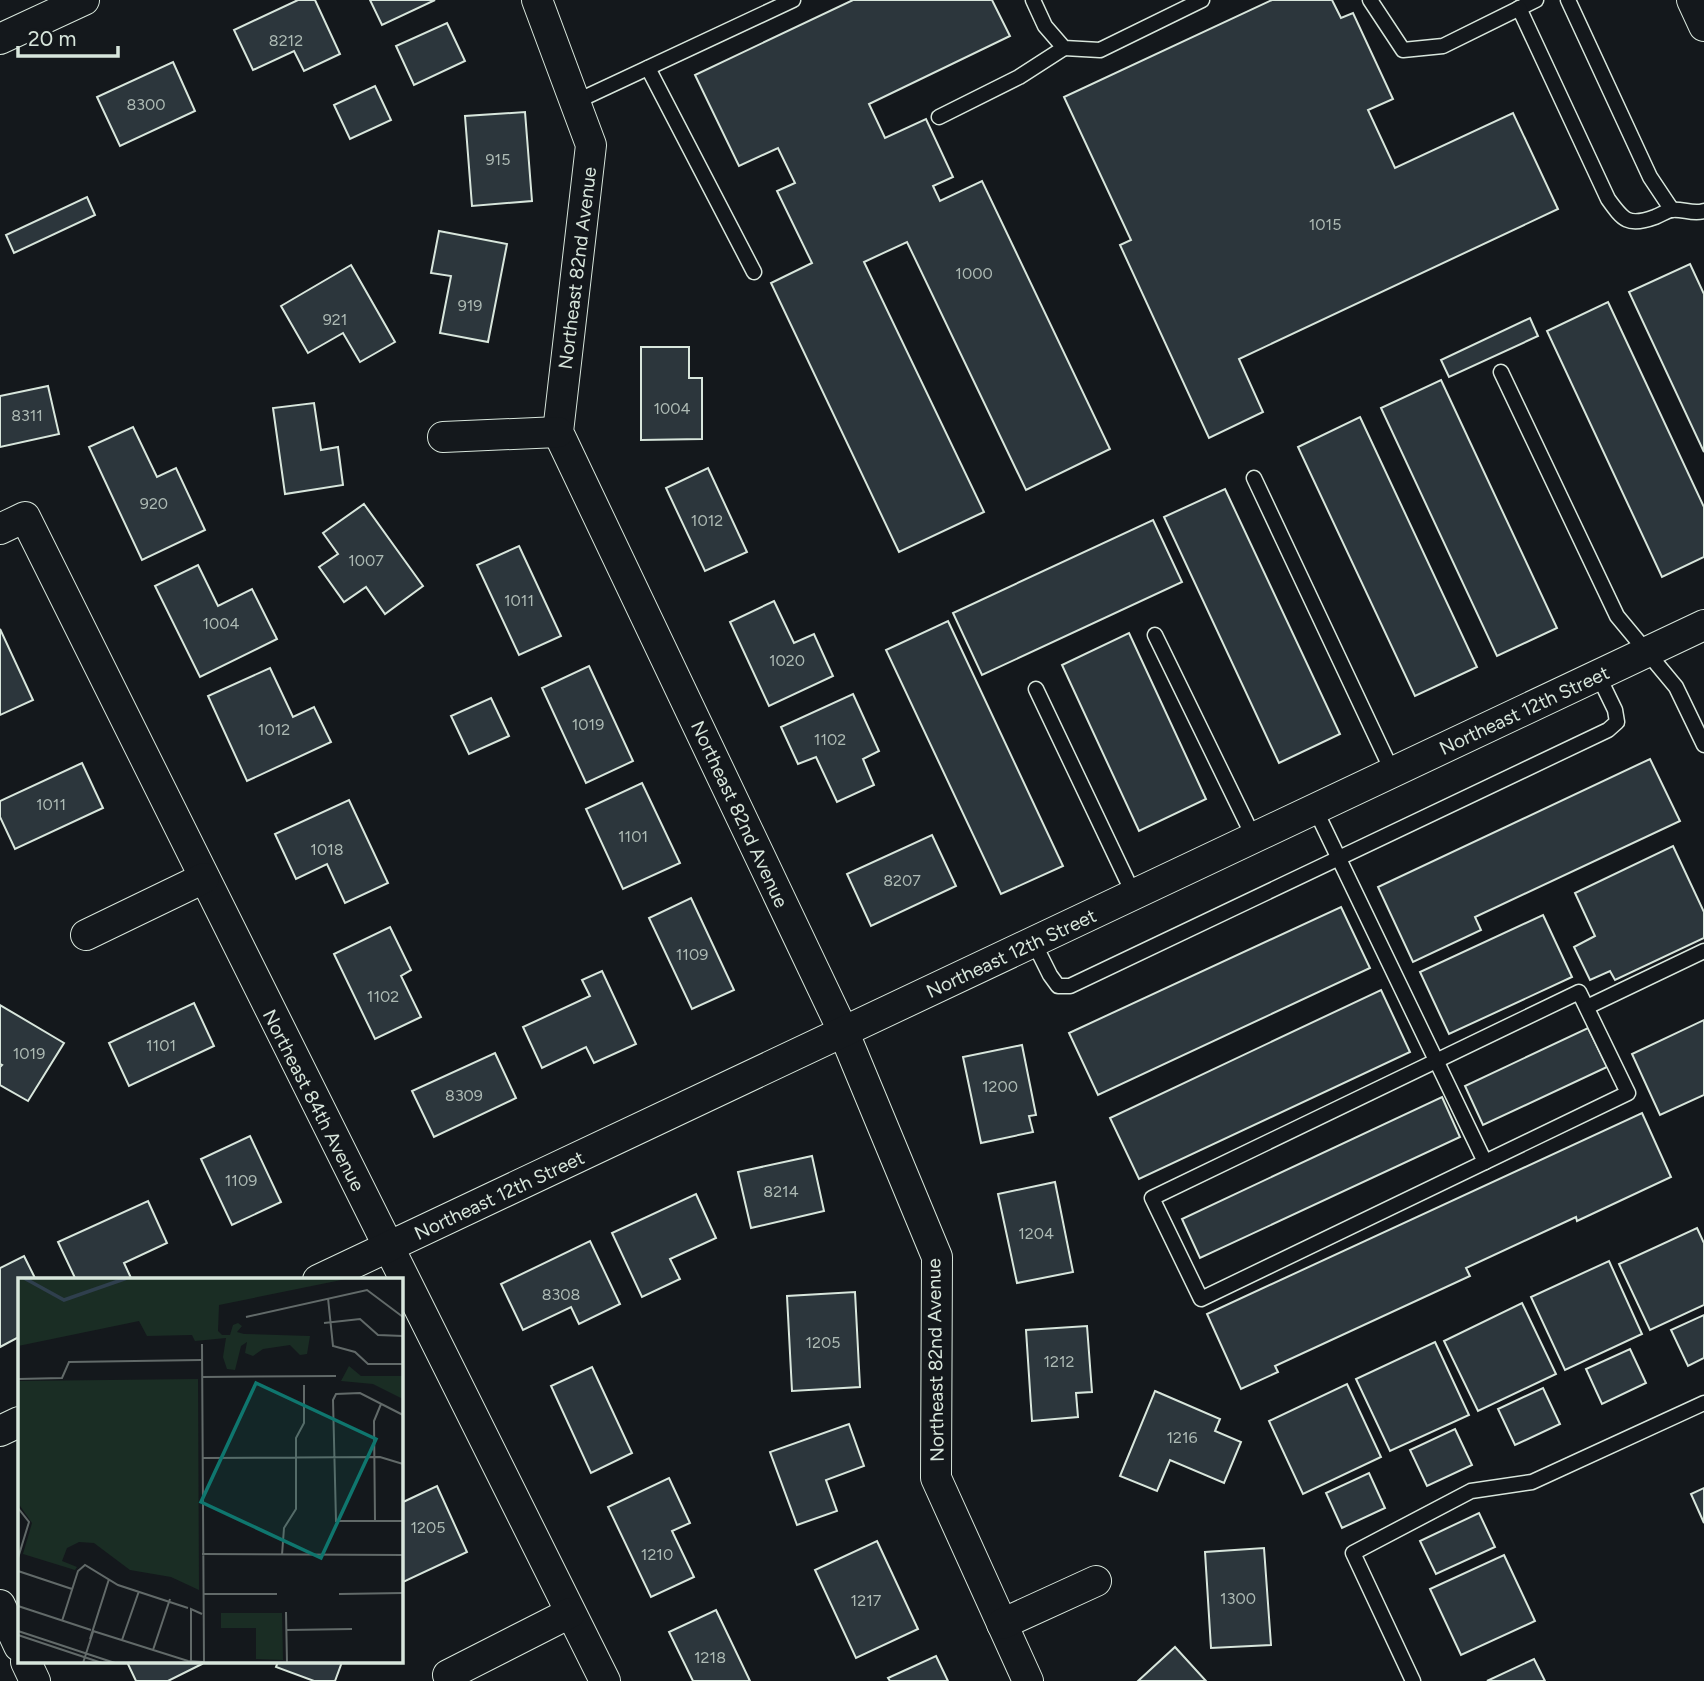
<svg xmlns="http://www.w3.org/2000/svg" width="1704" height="1681" font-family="Figtree,sans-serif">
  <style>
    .building { fill: #2c363c; stroke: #d8e6dc; stroke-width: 2 }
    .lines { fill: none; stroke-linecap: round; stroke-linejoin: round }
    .service-casing { stroke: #d8e6dc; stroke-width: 17 }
    .minor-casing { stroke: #d8e6dc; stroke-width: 32 }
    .service { stroke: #14181c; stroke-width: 14 }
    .minor { stroke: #14181c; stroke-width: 30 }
    .labels { text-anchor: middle; stroke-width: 5; stroke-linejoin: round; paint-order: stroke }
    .number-label { font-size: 16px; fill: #adbab4 }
    .street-label { font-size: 19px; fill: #d8e6dc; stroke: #14181c }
    .inset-river { fill: none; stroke: #2f3f4d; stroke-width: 3.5 }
    .inset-road { fill: none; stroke: #626a69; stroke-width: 2 }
    .view { fill: #0f766e; fill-opacity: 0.15; stroke: #0f766e; stroke-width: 3.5 }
    .inset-edge { fill: none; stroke: #d8e6dc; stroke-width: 3.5 }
  </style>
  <rect width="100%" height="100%" fill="#14181c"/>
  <!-- building -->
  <g class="building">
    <path d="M298 0H315L340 54 304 71 294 51 253 70 234 30Z"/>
    <path d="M370 0H435L382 25Z"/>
    <path d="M853 0H992L1010 36 869 104 885 138 926 119 953 177 933 186 940 201 982 181 1110 449 1026 490 907 242 864 262 984 512 899 552 771 283 812 263 777 191 795 183 778 148 739 166 695 75Z"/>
    <path d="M1272 0H1332L1341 18 1353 13 1393 99 1368 110 1395 168 1513 113 1558 209 1239 359 1263 412 1209 438 1120 245 1131 240 1064 97Z"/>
    <path d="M447 23 465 61 414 85 396 46Z"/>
    <path d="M173 62 195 111 120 146 97 97Z"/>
    <path d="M375 86 391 120 350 139 334 105Z"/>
    <path d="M525 112 532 201 472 206 465 116Z"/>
    <path d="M87 197 95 215 14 253 6 235Z"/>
    <path d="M439 231 507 244 488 342 440 333 451 276 431 273Z"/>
    <path d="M1690 264 1704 294V452L1629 292Z"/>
    <path d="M351 265 395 342 360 362 343 333 308 353 281 306Z"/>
    <path d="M1608 302 1704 507V557L1662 577 1547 331Z"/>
    <path d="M1530 318 1538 336 1449 377 1441 360Z"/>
    <path d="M641 347H689V378H702V439L641 440Z"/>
    <path d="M1441 380 1557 628 1497 656 1381 408Z"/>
    <path d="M48 386 59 434 0 447V396Z"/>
    <path d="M314 403 321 450 338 447 343 485 285 494 273 408Z"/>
    <path d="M1360 417 1477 667 1415 696 1298 447Z"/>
    <path d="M133 427 157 477 176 468 205 530 142 560 89 447Z"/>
    <path d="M708 468 747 552 705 571 666 488Z"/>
    <path d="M1225 489 1340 734 1279 763 1164 517Z"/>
    <path d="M364 504 423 586 385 614 366 587 344 602 319 567 338 554 323 533Z"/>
    <path d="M1153 520 1182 582 982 675 953 613Z"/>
    <path d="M519 546 561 636 519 655 477 565Z"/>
    <path d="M198 565 218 606 252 589 277 639 200 677 155 586Z"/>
    <path d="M774 601 794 643 814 634 833 676 769 706 730 622Z"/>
    <path d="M948 621 1063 866 1001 894 886 650Z"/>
    <path d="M0 629 33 700 0 715Z"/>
    <path d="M1129 633 1206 799 1139 831 1062 665Z"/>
    <path d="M589 666 633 761 586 783 542 688Z"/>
    <path d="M270 668 293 717 314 707 331 742 247 781 208 696Z"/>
    <path d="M853 694 879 751 863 759 874 785 837 802 816 757 798 764 781 727Z"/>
    <path d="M491 698 509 736 469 754 451 716Z"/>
    <path d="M1650 759 1680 821 1475 917 1481 930 1413 962 1378 887Z"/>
    <path d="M82 763 103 808 15 849 0 817V801Z"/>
    <path d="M642 783 680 863 623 889 586 809Z"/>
    <path d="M349 800 388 883 345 903 327 864 296 879 275 834Z"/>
    <path d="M932 835 956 886 871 926 847 874Z"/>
    <path d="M1673 846 1704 912V938L1615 980 1610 971 1590 980 1574 947 1595 936 1575 893Z"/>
    <path d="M691 898 734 990 692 1009 649 918Z"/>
    <path d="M1341 907 1370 968 1098 1095 1069 1033Z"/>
    <path d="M1543 915 1572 977 1449 1034 1420 972Z"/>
    <path d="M390 927 411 970 401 976 421 1017 375 1039 334 954Z"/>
    <path d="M602 971 636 1044 594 1063 586 1047 542 1068 523 1027 590 996 582 980Z"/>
    <path d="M1381 990 1410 1052 1139 1179 1110 1118Z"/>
    <path d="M194 1003 214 1046 129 1086 109 1043Z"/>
    <path d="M0 1005 64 1043 28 1101 0 1085V1067L2 1065 0 1064Z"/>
    <path d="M1704 1020V1095L1660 1115 1632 1054Z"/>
    <path d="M1588 1028 1607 1067 1483 1125 1465 1086Z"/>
    <path d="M1022 1045 1036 1115 1029 1116 1033 1132 981 1143 963 1057Z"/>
    <path d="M495 1053 516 1098 434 1137 412 1091Z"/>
    <path d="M1442 1097 1460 1137 1200 1258 1182 1219Z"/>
    <path d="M1642 1113 1671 1177 1577 1221 1576 1217 1466 1268 1470 1276 1275 1366 1278 1372 1241 1389 1207 1314Z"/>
    <path d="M250 1136 281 1202 232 1225 201 1159Z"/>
    <path d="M812 1156 824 1211 751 1228 738 1172Z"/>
    <path d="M1055 1182 1073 1272 1017 1283 998 1194Z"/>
    <path d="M696 1194 716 1238 670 1259 680 1279 642 1297 612 1233Z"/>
    <path d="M148 1201 167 1243 124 1263 132 1280H76L58 1242Z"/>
    <path d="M1697 1228 1704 1243V1305L1650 1330 1619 1264Z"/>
    <path d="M590 1241 620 1304 579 1324 571 1307 523 1330 501 1284Z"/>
    <path d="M24 1256 36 1280H19V1337L0 1347V1268Z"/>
    <path d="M1609 1261 1642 1334 1565 1370 1531 1297Z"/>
    <path d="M855 1292 860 1387 792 1391 787 1296Z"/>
    <path d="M1522 1303 1556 1374 1478 1411 1444 1341Z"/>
    <path d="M1704 1315V1358L1688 1366 1671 1330Z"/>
    <path d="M1087 1326 1092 1392 1076 1393 1078 1417 1032 1421 1026 1330Z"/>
    <path d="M1435 1342 1469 1415 1390 1451 1356 1379Z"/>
    <path d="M1630 1349 1646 1383 1602 1404 1586 1369Z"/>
    <path d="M592 1367 632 1453 591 1473 551 1386Z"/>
    <path d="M1347 1384 1381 1457 1303 1494 1269 1421Z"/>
    <path d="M1543 1388 1560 1424 1515 1445 1498 1409Z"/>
    <path d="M1155 1391 1220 1419 1215 1431 1241 1442 1224 1483 1170 1460 1157 1491 1120 1476Z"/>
    <path d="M849 1424 864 1466 826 1480 837 1511 797 1525 770 1452Z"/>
    <path d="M1455 1429 1472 1465 1427 1486 1410 1450Z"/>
    <path d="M1369 1473 1385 1508 1342 1528 1326 1493Z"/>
    <path d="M669 1478 690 1523 672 1531 694 1577 651 1597 608 1507Z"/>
    <path d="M437 1486 467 1552 401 1583V1503Z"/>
    <path d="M1704 1488V1523L1691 1494Z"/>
    <path d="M1479 1513 1495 1547 1436 1574 1420 1541Z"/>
    <path d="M877 1541 918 1629 856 1658 815 1570Z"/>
    <path d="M1264 1548 1271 1645 1211 1648 1205 1552Z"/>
    <path d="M1504 1555 1535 1621 1461 1655 1430 1589Z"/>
    <path d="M716 1610 750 1681H693L669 1632Z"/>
    <path d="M1175 1647 1206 1681H1138Z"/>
    <path d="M936 1656 948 1681H890L888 1678Z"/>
    <path d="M1534 1659 1545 1681H1487Z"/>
    <path d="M127 1662H201L202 1664 168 1681H136Z"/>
    <path d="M278 1662H342L335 1681H314L276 1667Z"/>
  </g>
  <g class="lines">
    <!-- service casing -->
    <g class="service-casing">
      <g id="service">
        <path d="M1033 0 1045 26 1064 48 1100 50 1202 0"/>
        <path d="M1370 0 1403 50 1443 46 1536 0"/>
        <path d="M1568 0 1650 177 1672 210"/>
        <path d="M1519 8 1608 199C1623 220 1628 227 1655 217 1660 215 1665 212 1670 210 1682 208 1693 215 1704 211"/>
        <path d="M648 68 754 272"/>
        <path d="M575 102 793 0"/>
        <path d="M939 117 1019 77 1064 48"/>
        <path d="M1501 372 1617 616 1676 687 1704 745"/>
        <path d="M1254 478 1393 773"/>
        <path d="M1155 635 1254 838"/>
        <path d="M1036 689 1134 895"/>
        <path d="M1315 809 1485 1162"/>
        <path d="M1034 943 1050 975 1058 986H1070L1608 730 1617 722 1615 710 1598 675"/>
        <path d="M1579 992 1628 1093 1201 1299 1152 1198Z"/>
        <path d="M1587 1007 1704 951"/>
        <path d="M1413 1681 1353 1553 1471 1491 1532 1482 1704 1403"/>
      </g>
    </g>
    <!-- minor casing -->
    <g class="minor-casing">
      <g id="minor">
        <path d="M537 0 591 145 558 432 844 1033 937 1257 936 1478 1028 1681"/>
        <path d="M1692 0 1704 26"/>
        <path d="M0 39 84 0"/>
        <path d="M443 437 558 432"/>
        <path d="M0 529 25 517 605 1681"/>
        <path d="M86 935 204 878"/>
        <path d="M318 1280 1704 625"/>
        <path d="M0 1431 19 1422"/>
        <path d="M0 1605 19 1646"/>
        <path d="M1002 1624 1096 1581"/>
        <path d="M26 1662 35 1681"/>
        <path d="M448 1675 570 1613"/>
      </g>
    </g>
    <!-- service -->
    <use href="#service" class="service"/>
    <!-- minor -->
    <use href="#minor" class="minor"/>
  </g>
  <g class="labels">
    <!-- number labels -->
    <g class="number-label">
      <text x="286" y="46">8212</text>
      <text x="146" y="110">8300</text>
      <text x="498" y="165">915</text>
      <text x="1325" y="230">1015</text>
      <text x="974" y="279">1000</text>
      <text x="470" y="311">919</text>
      <text x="335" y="325">921</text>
      <text x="672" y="414">1004</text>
      <text x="27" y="421">8311</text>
      <text x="154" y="509">920</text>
      <text x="707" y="526">1012</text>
      <text x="366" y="566">1007</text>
      <text x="519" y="606">1011</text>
      <text x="221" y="629">1004</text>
      <text x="787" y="666">1020</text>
      <text x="588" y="730">1019</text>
      <text x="274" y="735">1012</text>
      <text x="830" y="745">1102</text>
      <text x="51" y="810">1011</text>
      <text x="633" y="842">1101</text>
      <text x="327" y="855">1018</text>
      <text x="902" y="886">8207</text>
      <text x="692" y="960">1109</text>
      <text x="383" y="1002">1102</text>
      <text x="161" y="1051">1101</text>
      <text x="29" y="1059">1019</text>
      <text x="1000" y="1092">1200</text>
      <text x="464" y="1101">8309</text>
      <text x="241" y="1186">1109</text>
      <text x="781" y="1197">8214</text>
      <text x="1036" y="1239">1204</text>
      <text x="561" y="1300">8308</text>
      <text x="823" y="1348">1205</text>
      <text x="1059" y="1367">1212</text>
      <text x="1182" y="1443">1216</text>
      <text x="428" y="1533">1205</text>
      <text x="657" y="1560">1210</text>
      <text x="1238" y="1604">1300</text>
      <text x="866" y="1606">1217</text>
      <text x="710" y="1663">1218</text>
    </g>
    <!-- street labels -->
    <g class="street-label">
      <text transform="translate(577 268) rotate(-83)" y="7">Northeast 82nd Avenue</text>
      <text transform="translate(1524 710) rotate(-25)" y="7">Northeast 12th Street</text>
      <text transform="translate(740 814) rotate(65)" y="7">Northeast 82nd Avenue</text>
      <text transform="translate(1011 953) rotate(-25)" y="7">Northeast 12th Street</text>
      <text transform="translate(314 1100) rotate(63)" y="7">Northeast 84th Avenue</text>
      <text transform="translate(499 1195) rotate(-25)" y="7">Northeast 12th Street</text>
      <text transform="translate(935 1360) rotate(-91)" y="7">Northeast 82nd Avenue</text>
    </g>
  </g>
  <!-- overview -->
  <g transform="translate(18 1278)">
    <rect width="385" height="385" fill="#14181c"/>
    <path d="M0 0H333L201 27 200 53 204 57H212L215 47 220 45 224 48 219 54 226 56 292 58 289 76 282 77 272 67 245 71 235 78 227 75 229 64 223 68 217 92 209 91 205 79 208 60 177 63 174 57 129 58 121 43 0 68ZM331 88 343 98H385V121L355 106 323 103ZM180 101 181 312 153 299 112 292 76 265 61 264 49 270 44 283 59 289 57 292 5 276 14 245 0 225V103ZM203 335H264L265 382 238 381V350H203Z" fill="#1a2d24"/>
    <path class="inset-river" d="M6 0 46 22 109 0"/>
    <path class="inset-road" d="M310 20 315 68 337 74 350 86H385M228 39 349 12 385 39M306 45 342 41 360 57 385 58M184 66 186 385M184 99 318 98M0 101 44 100 51 84 183 82M385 137 342 115 318 116 315 122 318 243H385M184 180 362 179 385 186M0 230 11 244 0 280M357 243 356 143 363 126M184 276 385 277M264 277 266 250 278 231V160L286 145V107M0 293 54 311M185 316H259M321 316 385 315M0 328 73 352M268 334 269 385M44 343 60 293 67 287 100 307 170 330M269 352 334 351M0 353 97 385M75 353 170 383 186 384M0 357 84 385M72 361 91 301M104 362 121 313M135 372 152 321M173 383V331L184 336M65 385 75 354"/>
    <path class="view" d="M238 105 358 161 303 280 183 224Z"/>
    <rect width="385" height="385" class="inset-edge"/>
  </g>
  <!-- scale -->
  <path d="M18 46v10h100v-10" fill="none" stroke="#d8e6dc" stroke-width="3.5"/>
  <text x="28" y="46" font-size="21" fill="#d8e6dc" stroke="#14181c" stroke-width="5" paint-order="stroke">20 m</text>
</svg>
